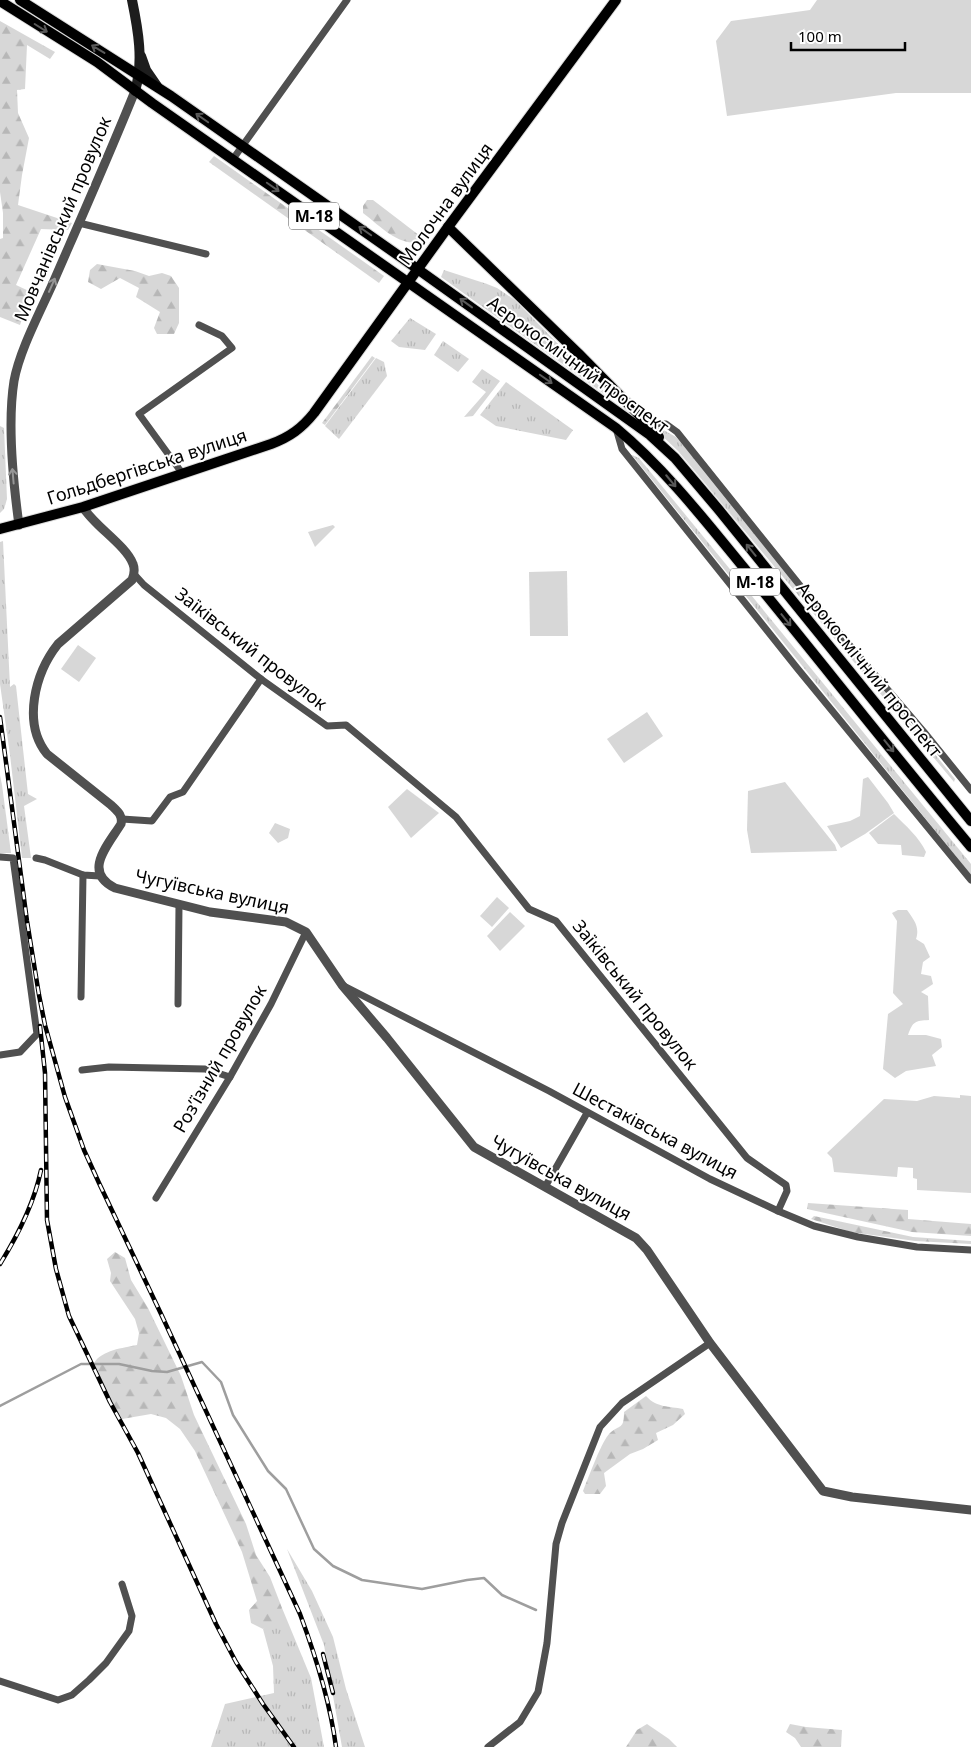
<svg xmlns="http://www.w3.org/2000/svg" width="971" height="1747" font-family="'Noto Sans',sans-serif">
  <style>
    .grass { fill: url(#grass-tufts) }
    .forest { fill: url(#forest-firs) }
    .park { fill: #d7d7d7 }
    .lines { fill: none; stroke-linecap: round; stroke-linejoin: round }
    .stream { stroke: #9e9e9e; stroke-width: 2.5 }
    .primary-casing { stroke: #dbdbdb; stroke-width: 12 }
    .minor { stroke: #505050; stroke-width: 7 }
    .tertiary { stroke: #505050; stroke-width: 9 }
    .secondary { stroke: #1d1d1d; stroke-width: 10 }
    .primary { stroke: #000; stroke-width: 10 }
    .tram { stroke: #000; stroke-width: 1 }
    .rail-casing { stroke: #000; stroke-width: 4.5 }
    .rail { stroke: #fff; stroke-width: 2.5; stroke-dasharray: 8; stroke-linecap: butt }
    .oneway { stroke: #595959 }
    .oneway2 { stroke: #969696 }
    .labels { text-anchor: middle; stroke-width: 4; stroke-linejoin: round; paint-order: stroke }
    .shield { fill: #fff; stroke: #4c4c4c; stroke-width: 1 }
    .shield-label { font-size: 16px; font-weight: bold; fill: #000 }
    .street-label { font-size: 18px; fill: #000; stroke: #fff }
  </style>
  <defs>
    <pattern id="grass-tufts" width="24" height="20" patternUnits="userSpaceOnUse" patternTransform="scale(1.25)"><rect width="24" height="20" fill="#d7d7d7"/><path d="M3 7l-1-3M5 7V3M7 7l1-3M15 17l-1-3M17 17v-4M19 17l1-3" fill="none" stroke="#b7b7b7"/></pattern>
    <pattern id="forest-firs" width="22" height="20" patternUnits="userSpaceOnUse" patternTransform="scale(1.25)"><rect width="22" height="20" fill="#d7d7d7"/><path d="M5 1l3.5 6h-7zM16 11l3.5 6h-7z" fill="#b7b7b7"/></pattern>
  </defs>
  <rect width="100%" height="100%" fill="#fff"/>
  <!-- grass -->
  <g class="grass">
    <path d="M444 270 487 284 497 288 515 300 608 395 607 396 441 277Z"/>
    <path d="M410 318 436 334 425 350 399 347 391 341Z"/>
    <path d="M443 341 469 359 458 372 434 355Z"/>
    <path d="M376 358 384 362 387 376 339 439 325 426Z"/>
    <path d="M482 369 500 381 473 416 464 417 486 392 472 382Z"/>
    <path d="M506 382 573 430 566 440 496 426 480 415Z"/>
    <path d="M0 426 4 428 7 499 4 509 0 513Z"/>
    <path d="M660 428 676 437 713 480 955 779 954 782 678 451 657 431Z"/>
    <path d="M632 455 639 458 971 864V875Z"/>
    <path d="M3 541 10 687 14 684 16 686 28 794 37 799 24 806 31 858H22L10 755 0 684V542Z"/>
    <path d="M0 775 2 785 11 853H0Z"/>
    <path d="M287 1549 312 1591 333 1637 346 1689 365 1747H342L324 1645Z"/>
    <path d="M282 1608 311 1678 324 1747H211L225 1704 274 1693 273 1666 263 1629Z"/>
  </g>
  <!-- forest -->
  <g class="forest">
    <path d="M0 21 55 52 50 59 27 45 25 89 17 90 18 113 29 138 22 175 18 205 72 223 68 230 41 229 16 285 31 292 20 325 0 317V239L3 238V213L0 192Z"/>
    <path d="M214 156 384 276 379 283 209 162Z"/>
    <path d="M367 200H373L424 239C404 252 379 225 363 213V206Z"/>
    <path d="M97 264 135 271 149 276 162 273 171 276 179 288V323L174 334H157L154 328 160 312 136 297 139 288 120 278 101 289 88 282 90 270Z"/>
    <path d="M372 356 375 358 325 425 322 423Z"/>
    <path d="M808 1203 908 1210V1219L971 1224V1236L912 1232 807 1209Z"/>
    <path d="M814 1216 913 1237 971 1241V1244L915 1241 851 1232 811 1219Z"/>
    <path d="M115 1252 125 1258 131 1280 148 1308 181 1376 194 1415 246 1524 256 1555 270 1577 282 1608 275 1621 263 1629 251 1623 249 1610 257 1601 242 1552 195 1451 180 1429 166 1418 151 1414 122 1419 110 1399 94 1363C102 1350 123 1348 137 1345L139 1333 135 1319 110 1281 111 1273 107 1259Z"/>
    <path d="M646 1396C657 1408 669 1406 683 1409L685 1414 673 1425 656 1433 658 1440 643 1449 630 1454 604 1473 606 1486 600 1494H585L583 1491C588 1479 602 1440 610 1433 620 1424 624 1430 624 1412Z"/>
    <path d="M647 1724 669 1739 677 1747H626L637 1730Z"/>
    <path d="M790 1724 806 1727 842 1730 841 1747H801L795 1738 786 1732Z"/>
  </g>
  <!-- park -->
  <g class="park">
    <path d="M817 0H971V93H896L727 116 716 41 731 21 810 10Z"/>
    <path d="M333 525 335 527 315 547 308 532Z"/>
    <path d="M567 571 568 636H530L529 572Z"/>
    <path d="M78 645 96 658 79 682 61 669Z"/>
    <path d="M647 712 663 736 624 763 607 739Z"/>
    <path d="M868 777 888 803 894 813 865 834 841 848 827 826 850 821 860 816 863 779Z"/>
    <path d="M785 782 835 845 837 851 751 853 747 830 748 791Z"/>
    <path d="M407 789 439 813 411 838 388 807Z"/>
    <path d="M894 814C906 826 919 837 926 852L924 857 902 855 901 845 878 844 869 833Z"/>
    <path d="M275 823 290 829 288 838 278 843 269 833Z"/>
    <path d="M497 897 509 908 492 927 480 916Z"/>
    <path d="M898 910H907C914 920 920 927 916 939L924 944 930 957 923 962 921 974 931 976 933 984 921 992 928 996 929 1020C915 1021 913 1021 908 1035H926L941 1039 942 1047 932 1055 936 1066 906 1071 895 1078 883 1069 888 1014 903 1004 893 993 897 921 892 913Z"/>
    <path d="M510 912 525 926 500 951 487 936Z"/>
    <path d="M960 1095 971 1096V1193L917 1190V1179L913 1178V1168L898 1167 897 1177 834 1172 832 1158 827 1153 884 1099 917 1101 934 1096 960 1098Z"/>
  </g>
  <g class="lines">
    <!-- stream -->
    <path class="stream" d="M0 1406 81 1364H119L152 1371 167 1372 202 1362 221 1382 233 1415 268 1471 286 1489 314 1549 333 1566 362 1580 422 1589 467 1580 484 1578 502 1595 536 1610"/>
    <!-- primary casing -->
    <g class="primary-casing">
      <g id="primary">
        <path d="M20 0 171 96 402 258 650 435 675 458 719 510 971 821"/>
        <path d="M0 1 97 62 152 103 616 428C670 473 713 531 758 585 829 672 899 761 971 847"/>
        <path d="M448 227 578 353 647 423 659 437"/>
        <path d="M0 529 83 507 271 444C290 437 302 428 314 413L448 227 616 0"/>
      </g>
    </g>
    <!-- minor -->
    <g class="minor">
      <path d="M233 159 347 0"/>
      <path d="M79 223 206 254"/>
      <path d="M646 423 666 424 677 432 822 613 924 732 971 790"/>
      <path d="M616 428 622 449 797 668 971 880"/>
      <path d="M182 473 139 414 232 348 222 336 199 325"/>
      <path d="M134 574 144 585 261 679 327 726 346 725 456 817 529 909 556 921 747 1158 786 1185 787 1191 778 1211"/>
      <path d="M122 819 152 821 170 797 183 792 261 679"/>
      <path d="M0 857 13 858 37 1034 20 1052 0 1055"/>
      <path d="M36 858 45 860 83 875 100 876"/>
      <path d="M344 986 549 1091 710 1179 778 1211 814 1226 858 1237 917 1247 971 1250"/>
      <path d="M81 997 83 875"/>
      <path d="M178 1004 179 905"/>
      <path d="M82 1070 109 1067 205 1069 230 1077"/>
      <path d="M545 1187 587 1113"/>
      <path d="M156 1198 230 1077 271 1004 306 932"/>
      <path d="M0 1681 58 1700 72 1695 89 1680 106 1663 129 1631 132 1616 122 1584"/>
      <path d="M488 1747 520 1722 538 1692 547 1643 556 1544 562 1523 600 1427 622 1403 710 1343"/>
    </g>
    <!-- tertiary -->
    <g class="tertiary">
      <path d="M83 507C93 525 126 545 133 564 135 569 134 575 132 580L58 644C35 673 22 723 47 754L111 805C117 811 123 815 121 824 108 845 82 872 115 888L210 912 286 922 306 932 342 985 387 1038 474 1147 636 1238 647 1250 710 1343 823 1491 852 1497 971 1510"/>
      <path d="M19 525C13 481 7 425 14 381 20 348 43 307 56 276 83 214 110 153 135 91"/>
    </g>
    <!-- secondary -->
    <g class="secondary">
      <path d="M132 0C138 29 144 62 135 91"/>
      <path d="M141 56 146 70 157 86"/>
    </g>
    <!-- primary -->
    <use href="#primary" class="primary"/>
    <!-- tram -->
    <path class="tram" d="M0 530 76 510 280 442 302 429 315 414 453 223 618 0"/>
    <!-- rail casing -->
    <g class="rail-casing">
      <g id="rail">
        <path d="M0 717 27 921 39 995 45 1025 65 1097 84 1150 99 1183 162 1316 300 1614C316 1657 330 1701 336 1747"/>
        <path d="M40 1026 45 1073 47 1220 56 1269 69 1316 110 1402 138 1453 216 1624 236 1662 263 1704 294 1747"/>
        <path d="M0 1264C18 1235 34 1204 41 1170"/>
        <path d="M323 1654 333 1693"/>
      </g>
    </g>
    <!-- rail -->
    <use href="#rail" class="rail"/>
  </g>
  <!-- one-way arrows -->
  <defs><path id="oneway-shaft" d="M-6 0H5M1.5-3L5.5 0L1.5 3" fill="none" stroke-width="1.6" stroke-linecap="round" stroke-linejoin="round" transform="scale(1.25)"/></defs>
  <g class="oneway">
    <use href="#oneway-shaft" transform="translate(41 28) rotate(32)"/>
    <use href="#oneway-shaft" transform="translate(98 49) rotate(-149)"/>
    <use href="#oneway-shaft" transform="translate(202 118) rotate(-145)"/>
    <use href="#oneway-shaft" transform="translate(273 187) rotate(35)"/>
    <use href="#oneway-shaft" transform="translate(365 231) rotate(-145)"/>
    <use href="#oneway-shaft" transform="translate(466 303) rotate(-144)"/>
    <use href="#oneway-shaft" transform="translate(546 379) rotate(35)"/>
    <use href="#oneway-shaft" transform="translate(671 481) rotate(50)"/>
    <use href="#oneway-shaft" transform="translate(751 550) rotate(-129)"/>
    <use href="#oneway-shaft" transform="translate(786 620) rotate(51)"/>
    <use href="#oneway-shaft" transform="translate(889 746) rotate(51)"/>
  </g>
  <g class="oneway2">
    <use href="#oneway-shaft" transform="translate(52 285) rotate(-66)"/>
    <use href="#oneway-shaft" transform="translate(13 476) rotate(-95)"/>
  </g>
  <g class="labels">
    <!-- shield labels -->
    <g class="shield">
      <rect x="289" y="202.5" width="50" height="27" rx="4"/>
      <rect x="730" y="568.5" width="50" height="27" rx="4"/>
    </g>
    <g class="shield-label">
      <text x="314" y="222">М-18</text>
      <text x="755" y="588">М-18</text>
    </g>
    <!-- street labels -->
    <g class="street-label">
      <text transform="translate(446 204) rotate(-54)" y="6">Молочна вулиця</text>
      <text transform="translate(63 219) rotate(-67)" y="6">Мовчанівський провулок</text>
      <text transform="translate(578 365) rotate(36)" y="6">Аерокосмічний проспект</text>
      <text transform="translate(147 467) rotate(-18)" y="6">Гольдбергівська вулиця</text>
      <text transform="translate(251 649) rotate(38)" y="6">Заїківський провулок</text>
      <text transform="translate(869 670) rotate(51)" y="6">Аерокосмічний проспект</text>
      <text transform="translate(212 892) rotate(12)" y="6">Чугуївська вулиця</text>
      <text transform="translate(635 995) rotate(51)" y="6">Заїківський провулок</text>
      <text transform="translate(220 1059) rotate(-60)" y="6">Роз’їзний провулок</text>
      <text transform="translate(655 1131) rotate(28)" y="6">Шестаківська вулиця</text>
      <text transform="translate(561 1178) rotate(29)" y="6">Чугуївська вулиця</text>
    </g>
  </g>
  <!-- scale -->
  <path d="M791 42v8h114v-8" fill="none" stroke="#000000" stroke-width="2.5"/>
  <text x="798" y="42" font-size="15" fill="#000000" stroke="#ffffff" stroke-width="4" paint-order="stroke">100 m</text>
</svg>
